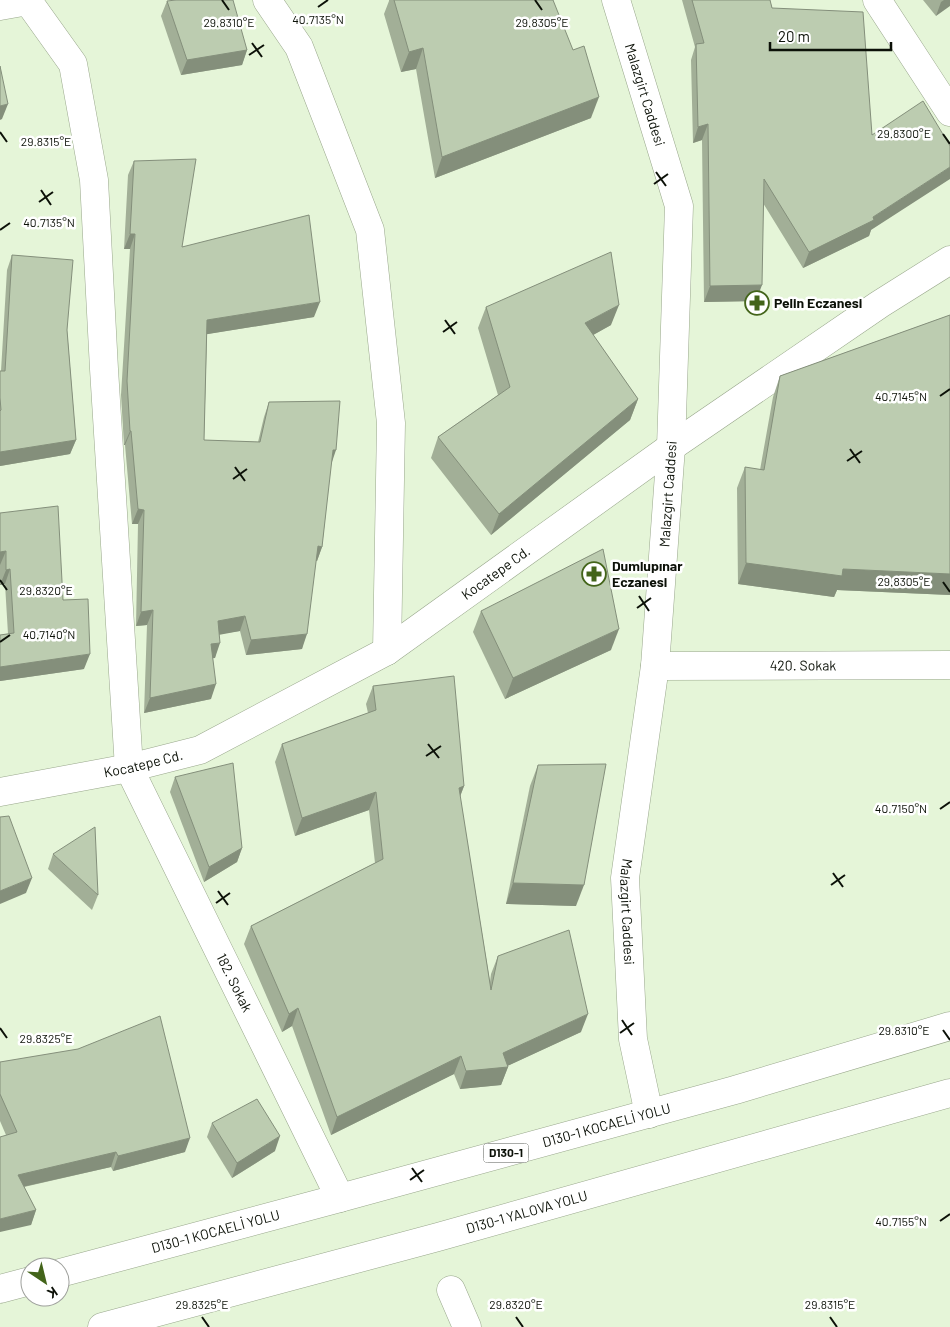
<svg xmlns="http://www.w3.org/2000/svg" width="950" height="1327" font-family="Barlow,sans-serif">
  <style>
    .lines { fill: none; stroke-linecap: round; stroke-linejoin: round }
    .street-casing { stroke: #99a78c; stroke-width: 29 }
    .highway-casing { stroke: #99a78c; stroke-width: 29 }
    .street { stroke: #fff; stroke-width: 28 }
    .highway { stroke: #fff; stroke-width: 28 }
    .wall { fill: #a2af97 }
    .shaded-wall { fill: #848f7b }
    .building { fill: #bcccb0; stroke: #848f7b }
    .ticks { fill: none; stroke: #0c1108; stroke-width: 2 }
    .labels { text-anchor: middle; stroke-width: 5; stroke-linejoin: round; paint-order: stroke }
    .shield { fill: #fff; stroke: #555852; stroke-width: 1 }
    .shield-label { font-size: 12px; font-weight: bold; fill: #0c1108 }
    .street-label { font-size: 14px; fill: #0c1108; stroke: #fff }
    .poi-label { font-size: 14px; font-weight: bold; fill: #0c1108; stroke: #fff; text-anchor: start }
    .ticks-label { font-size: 12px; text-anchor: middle; fill: #0c1108; stroke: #fff; stroke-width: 5; stroke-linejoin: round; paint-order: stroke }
  </style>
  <rect width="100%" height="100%" fill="#e5f5d8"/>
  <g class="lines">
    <!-- street casing -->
    <g class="street-casing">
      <g id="street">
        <path d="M267 0 299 47 370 230 391 423 387 651"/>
        <path id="s1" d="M616 0 679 206 671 447 655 666 625 878 633 1039 649 1114"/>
        <path d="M877 0 950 112"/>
        <path id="s2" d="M0 6 28 1 73 64 94 180 104 369 129 768 340 1198"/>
        <path id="s3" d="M655 666 950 665"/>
        <path id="s4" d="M0 792 129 768 200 750 387 651 671 447 880 304 950 260"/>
        <path d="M451 1290 467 1327"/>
      </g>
    </g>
    <!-- highway casing -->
    <g class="highway-casing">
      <g id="highway">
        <path id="s5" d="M60 1273 340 1198 735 1090 950 1026"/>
        <path d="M0 1289 30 1281"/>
        <path id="s6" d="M102 1327 438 1237 950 1093"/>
      </g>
    </g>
    <!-- street -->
    <use href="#street" class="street"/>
    <!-- highway -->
    <use href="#highway" class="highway"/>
  </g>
  <!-- wall -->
  <g class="wall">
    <path d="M389 0H553L591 118 435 178 416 69 401 72 384 14 389 1Z"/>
    <path d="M682 0H770L772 8 871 230 869 236 803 268 763 203 756 301 704 302 702 140 693 143 691 60 695 47Z"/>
    <path d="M923 0H950L936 16Z"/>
    <path d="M167 1 247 50 242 65 181 75 161 16Z"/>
    <path d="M134 161 182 247 314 317 207 334 204 440 258 442 264 417 269 402 331 464 322 547 317 561H316L302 649 246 655 240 631 219 634 215 658H213L211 699 144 713 147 625 136 626 138 524H132L125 445H124L121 395 130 249H124L128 175Z"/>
    <path d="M12 255 67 330 76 440 70 454 0 466V372L1 371 7 270Z"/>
    <path d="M486 307 611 325 593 335 638 399 630 420 491 535 431 458 438 437 498 395 478 328Z"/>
    <path d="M950 315V595L837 590 834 597 738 584 737 488 745 467 760 470 773 397 780 376Z"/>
    <path d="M0 513 63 600 84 669 0 681V635L8 634 5 584 0 585Z"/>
    <path d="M481 611 611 650 505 699 473 632Z"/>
    <path d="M373 686 464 786 460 797 490 982 491 974 498 956 581 1032 507 1066 508 1067 501 1085 460 1089 454 1074 331 1135 292 1026 282 1032 244 944 251 926 375 863 369 810 295 836 275 762 282 744 368 713 366 704Z"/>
    <path d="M538 765 576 906 506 904 530 786Z"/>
    <path d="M175 777 242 848 237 862 204 882 170 792Z"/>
    <path d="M53 854 98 895 92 910 48 869Z"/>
    <path d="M0 1062 185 1152 113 1171 111 1167 24 1187 36 1210 31 1225 6 1135 0 1121Z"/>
    <path d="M212 1123 275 1151 232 1178 207 1137Z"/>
  </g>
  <!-- shaded-wall -->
  <g class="shaded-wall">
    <path d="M944 0H950V6L936 16 941 2Z"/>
    <path d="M423 48 416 69 401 72 409 52Z"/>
    <path d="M247 50 242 65 181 75 187 60Z"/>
    <path d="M599 97 591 118 435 178 442 157Z"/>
    <path d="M8 104 2 119 0 120V106Z"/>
    <path d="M708 124 702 140 693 143 698 127Z"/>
    <path d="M950 167V179L871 230 869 236 803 268 809 252 873 217Z"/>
    <path d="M130 234H135L130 249H124Z"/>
    <path d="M762 285 756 301 704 302 710 286Z"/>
    <path d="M320 302 314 317 202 335 207 320Z"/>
    <path d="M619 305 611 325 577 344 585 323Z"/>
    <path d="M638 399 630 420 491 535 499 514Z"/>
    <path d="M130 431H131L125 445H124Z"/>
    <path d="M76 440 70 454 0 466V452Z"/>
    <path d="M333 450H336L331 465Z"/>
    <path d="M138 509 144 510 138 524H132Z"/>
    <path d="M318 546 322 547 317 561H312Z"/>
    <path d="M6 551 0 565V552Z"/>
    <path d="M746 563 843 569 950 574V595L837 590 834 597 738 584Z"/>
    <path d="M10 569 5 584 0 585 6 570Z"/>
    <path d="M153 610 147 625 136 626 141 612Z"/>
    <path d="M245 616 240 631 213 636 218 621Z"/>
    <path d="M619 629 611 650 505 699 513 678Z"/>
    <path d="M307 634 302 649 246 655 251 640Z"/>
    <path d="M220 643 215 658 205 659 211 644Z"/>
    <path d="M90 654 84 669 0 681V667Z"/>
    <path d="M216 684 211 699 144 713 150 698Z"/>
    <path d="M464 786 457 804 459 788Z"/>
    <path d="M376 792 369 810 295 836 302 818Z"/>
    <path d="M242 848 237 862 204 882 209 867Z"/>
    <path d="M32 878 26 893 0 904V891Z"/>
    <path d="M513 883 584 885 576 906 506 904Z"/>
    <path d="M298 1008 292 1026 282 1032 289 1014Z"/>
    <path d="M588 1014 581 1032 503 1068 508 1067 501 1085 460 1089 466 1071 503 1053Z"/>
    <path d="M461 1056 454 1074 331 1135 337 1117Z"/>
    <path d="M280 1136 275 1151 232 1178 237 1163Z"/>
    <path d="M190 1138 185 1152 113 1171 118 1156Z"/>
    <path d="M116 1152 111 1167 13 1189 18 1175Z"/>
    <path d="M36 1210 31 1225 0 1232V1219Z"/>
  </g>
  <!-- building -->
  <g class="building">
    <path d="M176 0H233L247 50 187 60 167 1Z"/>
    <path d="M394 0H553L573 50 584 46 599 97 442 157 423 48 409 52Z"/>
    <path d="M692 0H770L772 8 863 12 872 135 923 101 950 146V167L873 217 874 220 809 252 764 179 762 285 710 286 708 124 698 127 696 44 704 43Z"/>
    <path d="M0 66 8 104 0 106Z"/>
    <path d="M196 159 182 247 309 215 320 302 207 320 204 440 260 442 269 402 340 401 336 450H333L322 547 318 546 307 634 251 640 245 616 218 621 220 643 211 644 216 684 150 698 153 610 141 612 144 510 138 509 131 431H130L127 381 135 234H130L134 161Z"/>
    <path d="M611 252 619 305 585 323 638 399 499 514 438 437 510 387 486 307Z"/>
    <path d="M12 255 73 260 67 330 76 440 0 452V411L1 410 0 398V371H5Z"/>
    <path d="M950 315V574L843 569 842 576 746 563 745 467 764 470 780 376Z"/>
    <path d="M58 506 63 600 88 599 90 654 0 667V635L14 633 10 569 6 570V551L0 552V513Z"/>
    <path d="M603 549 619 629 513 678 481 611Z"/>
    <path d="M454 676 464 786 459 788 491 990 498 956 569 930 588 1014 503 1053 508 1067 466 1071 461 1056 337 1117 298 1008 289 1014 251 926 383 859 376 792 302 818 282 744 376 710 373 686Z"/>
    <path d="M233 763 242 848 209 867 175 777Z"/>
    <path d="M606 764 584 885 513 883 538 765Z"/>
    <path d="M9 816 32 878 0 891V817Z"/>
    <path d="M95 827 98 895 53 854Z"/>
    <path d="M160 1016 190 1138 118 1156 116 1152 18 1175 36 1210 0 1219V1137L17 1132 0 1094V1062L78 1049Z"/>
    <path d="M257 1099 280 1136 237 1163 212 1123Z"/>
  </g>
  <!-- ticks -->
  <path class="ticks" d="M222 0 229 10M535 0 542 10M318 7 328 0M252 43 262 57M249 55 264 45M0 132 7 142M943 134 950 144M656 172 666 186M654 184 668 174M41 190 51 205M39 202 53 192M0 230 10 223M445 320 455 334M443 332 457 322M940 396 950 389M850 449 860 463M847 461 862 451M235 467 245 481M233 479 247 469M0 580 7 590M943 582 950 592M639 596 649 611M637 608 651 598M0 642 10 635M428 744 439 758M426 756 441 746M940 809 950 802M833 873 843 887M831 885 845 875M218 891 228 905M216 903 230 893M622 1020 632 1035M0 1028 7 1038M943 1030 950 1040M620 1033 634 1023M412 1168 422 1182M410 1180 424 1170M940 1221 950 1214M202 1317 209 1327M516 1317 523 1327M830 1317 837 1327"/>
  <!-- icons -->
  <defs>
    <g id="pharmacy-ring" transform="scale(1.25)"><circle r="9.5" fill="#fff" stroke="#43641a" stroke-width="1.5"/><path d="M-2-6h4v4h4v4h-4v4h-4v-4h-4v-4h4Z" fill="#43641a"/></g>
  </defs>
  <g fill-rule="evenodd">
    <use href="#pharmacy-ring" x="757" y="303"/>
    <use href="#pharmacy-ring" x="594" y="574"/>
  </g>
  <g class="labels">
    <!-- shield labels -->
    <rect class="shield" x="483.5" y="1143.5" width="45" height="19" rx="4"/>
    <g class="shield-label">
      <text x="506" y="1157">D130-1</text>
    </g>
    <!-- street labels -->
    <g class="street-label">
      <text dy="5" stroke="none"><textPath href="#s1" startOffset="99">Malazgirt Caddesi</textPath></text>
      <text transform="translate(668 494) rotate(-86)" y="5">Malazgirt Caddesi</text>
      <text dy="5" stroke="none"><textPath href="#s4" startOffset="550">Kocatepe Cd.</textPath></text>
      <text dy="5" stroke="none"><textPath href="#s3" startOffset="148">420. Sokak</textPath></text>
      <text dy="5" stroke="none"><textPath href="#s4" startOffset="146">Kocatepe Cd.</textPath></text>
      <text dy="5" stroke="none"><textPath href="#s1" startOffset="924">Malazgirt Caddesi</textPath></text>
      <text dy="5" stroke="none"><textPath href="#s2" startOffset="1052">182. Sokak</textPath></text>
      <text dy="5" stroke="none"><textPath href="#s5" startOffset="566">D130-1 KOCAELİ YOLU</textPath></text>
      <text dy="5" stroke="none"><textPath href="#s6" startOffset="440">D130-1 YALOVA YOLU</textPath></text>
      <text dy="5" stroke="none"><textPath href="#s5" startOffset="161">D130-1 KOCAELİ YOLU</textPath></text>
    </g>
    <!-- poi labels -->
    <g class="poi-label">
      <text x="774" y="308">Pelin Eczanesi</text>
      <text x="612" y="571">Dumlupınar<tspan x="612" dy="16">Eczanesi</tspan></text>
    </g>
  </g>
  <g class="ticks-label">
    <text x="318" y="24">40.7135°N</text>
    <text x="229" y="27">29.8310°E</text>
    <text x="542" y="27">29.8305°E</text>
    <text x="904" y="138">29.8300°E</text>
    <text x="46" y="146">29.8315°E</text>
    <text x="49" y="227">40.7135°N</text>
    <text x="901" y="401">40.7145°N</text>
    <text x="904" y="586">29.8305°E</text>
    <text x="46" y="595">29.8320°E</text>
    <text x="49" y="639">40.7140°N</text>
    <text x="901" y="813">40.7150°N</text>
    <text x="904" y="1035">29.8310°E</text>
    <text x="46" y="1043">29.8325°E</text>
    <text x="901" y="1226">40.7155°N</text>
    <text x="202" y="1309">29.8325°E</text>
    <text x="516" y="1309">29.8320°E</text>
    <text x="830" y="1309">29.8315°E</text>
  </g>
  <!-- north arrow -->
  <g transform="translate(45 1282) rotate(145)"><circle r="24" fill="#ffffff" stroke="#9ea09c"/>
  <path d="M0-4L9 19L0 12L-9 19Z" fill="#43641a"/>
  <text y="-8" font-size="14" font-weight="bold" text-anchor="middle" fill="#0c1108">K</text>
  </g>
  <!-- scale -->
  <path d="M770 42v8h121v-8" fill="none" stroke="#0c1108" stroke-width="2.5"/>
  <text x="778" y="42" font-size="15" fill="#0c1108" stroke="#ffffff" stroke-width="4" paint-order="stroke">20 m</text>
</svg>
